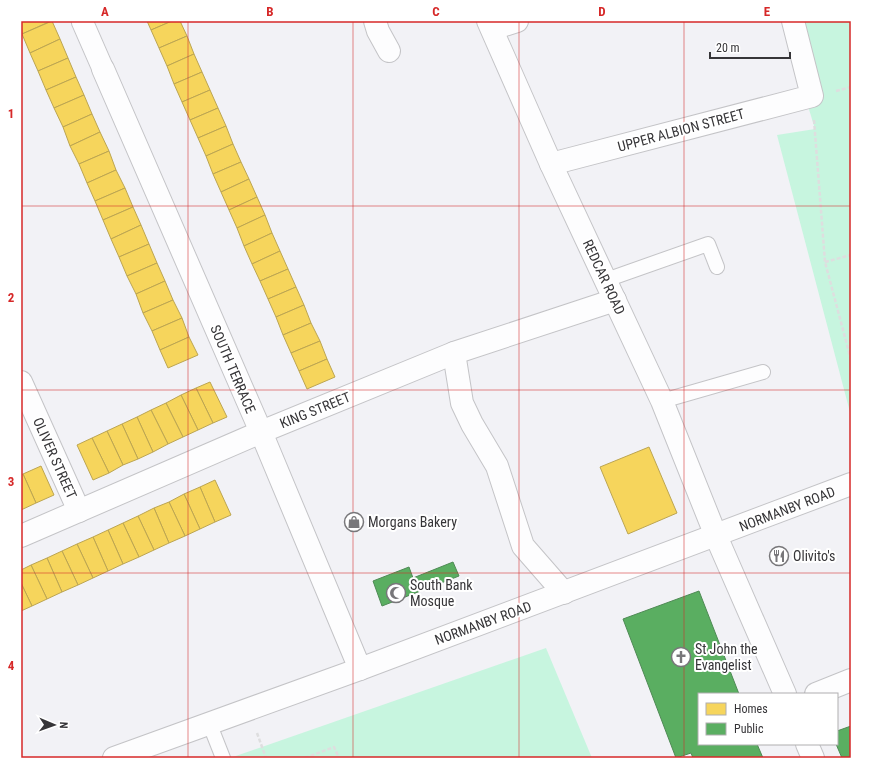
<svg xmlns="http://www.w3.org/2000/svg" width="872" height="779" font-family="'Roboto Condensed',sans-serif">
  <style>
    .green { fill: #c7f5df }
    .homes { fill: #f6d55c; stroke: #bca551 }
    .public { fill: #5aae61; stroke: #4f8a55 }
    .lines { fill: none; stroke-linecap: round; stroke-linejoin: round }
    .service-casing { stroke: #c4c4c7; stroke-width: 16 }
    .pedestrian-casing { stroke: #c4c4c7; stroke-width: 23 }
    .minor-casing { stroke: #c4c4c7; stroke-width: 24 }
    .tertiary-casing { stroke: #c4c4c7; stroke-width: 24 }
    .path { stroke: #dededf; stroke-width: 2.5; stroke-dasharray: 4 2; stroke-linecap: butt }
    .service { stroke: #fdfdfe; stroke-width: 14 }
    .pedestrian { stroke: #fdfdfe; stroke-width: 21 }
    .minor { stroke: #fdfdfe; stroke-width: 22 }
    .tertiary { stroke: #fdfdfe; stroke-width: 22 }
    .grid { fill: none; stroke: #d62828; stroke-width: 1; stroke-opacity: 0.55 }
    .labels { text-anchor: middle; stroke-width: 4; stroke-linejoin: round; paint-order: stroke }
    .street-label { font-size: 14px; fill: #363538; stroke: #fff }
    .poi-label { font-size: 14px; fill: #363538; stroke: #fff; text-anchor: start }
    .neatline { fill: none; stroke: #d62828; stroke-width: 1.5 }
    .grid-label { font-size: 13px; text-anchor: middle; font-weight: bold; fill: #d62828 }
  </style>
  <rect width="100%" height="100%" fill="#f2f2f6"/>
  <!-- green -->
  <g class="green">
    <path d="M782 21H851V416L777 135 815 129Z"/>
    <path d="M546 648 592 758H230Z"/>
  </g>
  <!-- homes -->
  <g class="homes">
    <path d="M21 21H51L22 34Z"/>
    <path d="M52 21 60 39 30 53 22 34Z"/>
    <path d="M147 21H172L151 30Z"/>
    <path d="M172 21H180L187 36 159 48 151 30Z"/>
    <path d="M187 36 194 54 167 66 159 48Z"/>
    <path d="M60 39 68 58 38 71 30 53Z"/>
    <path d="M194 54 202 72 174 84 167 66Z"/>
    <path d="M68 58 76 77 46 90 38 71Z"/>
    <path d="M202 72 210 90 182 102 174 84Z"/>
    <path d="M76 77 84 95 54 108 46 90Z"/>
    <path d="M210 90 218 108 190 120 182 102Z"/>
    <path d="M84 95 92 114 63 127 54 108Z"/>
    <path d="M218 108 226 126 198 138 190 120Z"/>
    <path d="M92 114 100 132 70 146 63 127Z"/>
    <path d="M226 126 233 144 206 156 198 138Z"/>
    <path d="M100 132 109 151 79 164 70 146Z"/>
    <path d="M233 144 241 162 213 174 206 156Z"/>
    <path d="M109 151 116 170 87 183 79 164Z"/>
    <path d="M241 162 249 179 221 192 213 174Z"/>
    <path d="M116 170 125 188 95 201 87 183Z"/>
    <path d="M249 179 257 197 229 210 221 192Z"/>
    <path d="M125 188 133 207 103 220 95 201Z"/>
    <path d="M257 197 265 215 237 228 229 210Z"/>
    <path d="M133 207 141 225 111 239 103 220Z"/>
    <path d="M265 215 272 233 244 246 237 228Z"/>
    <path d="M141 225 149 244 119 257 111 239Z"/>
    <path d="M272 233 280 251 252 264 244 246Z"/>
    <path d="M149 244 157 263 127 276 119 257Z"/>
    <path d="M280 251 288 269 260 281 252 264Z"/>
    <path d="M157 263 165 281 136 294 127 276Z"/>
    <path d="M288 269 296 287 268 299 260 281Z"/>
    <path d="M165 281 173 300 143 313 136 294Z"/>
    <path d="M296 287 304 305 276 317 268 299Z"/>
    <path d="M173 300 182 318 152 331 143 313Z"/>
    <path d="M304 305 311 323 283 335 276 317Z"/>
    <path d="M182 318 189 337 160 350 152 331Z"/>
    <path d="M311 323 320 341 291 353 283 335Z"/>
    <path d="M189 337 198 355 168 368 160 350Z"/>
    <path d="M320 341 327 359 299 371 291 353Z"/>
    <path d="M327 359 335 377 307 389 299 371Z"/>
    <path d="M210 382 227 417 213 423 196 388Z"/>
    <path d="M196 388 213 423 198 430 181 395Z"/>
    <path d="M181 395 198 430 183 437 166 403Z"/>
    <path d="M166 403 183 437 168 444 151 410Z"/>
    <path d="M151 410 168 444 153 452 137 417Z"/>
    <path d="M137 417 153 452 138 459 122 424Z"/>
    <path d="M122 424 138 459 123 465 107 431Z"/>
    <path d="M107 431 123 465 109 473 92 438Z"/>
    <path d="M92 438 109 473 93 480 77 445Z"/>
    <path d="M649 447 677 513 628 534 600 467Z"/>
    <path d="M41 466 54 495 36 503 23 474Z"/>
    <path d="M23 474 36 503 21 510V475Z"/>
    <path d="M215 480 231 515 215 522 200 487Z"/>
    <path d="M200 487 215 522 200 529 184 494Z"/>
    <path d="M184 494 200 529 185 536 169 502Z"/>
    <path d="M169 502 185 536 169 543 154 508Z"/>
    <path d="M154 508 169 543 154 550 138 516Z"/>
    <path d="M138 516 154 550 139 557 123 523Z"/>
    <path d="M123 523 139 557 123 564 108 530Z"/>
    <path d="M108 530 123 564 108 571 93 537Z"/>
    <path d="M93 537 108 571 93 578 77 544Z"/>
    <path d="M77 544 93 578 78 585 62 551Z"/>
    <path d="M62 551 78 585 62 592 47 558Z"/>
    <path d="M47 558 62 592 47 599 31 565Z"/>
    <path d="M31 565 47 599 32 606 21 583V570Z"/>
    <path d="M21 583 32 606 21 611Z"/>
  </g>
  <!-- public -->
  <g class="public">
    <path d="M453 562 459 576 382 606 373 581 409 567 413 578Z"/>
    <path d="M699 591 739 694H699V744H757L763 758H693L691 753 676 758 623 619Z"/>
    <path d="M851 726V758H842L836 744 837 731Z"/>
  </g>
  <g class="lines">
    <!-- service casing -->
    <g class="service-casing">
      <g id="service">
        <path d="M606 280 708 244 717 267"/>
        <path d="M662 401 763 372"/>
        <path d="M210 725 223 758"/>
      </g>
    </g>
    <!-- pedestrian casing -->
    <g class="pedestrian-casing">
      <path id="pedestrian" d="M82 21 103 69"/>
    </g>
    <!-- minor casing -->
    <g class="minor-casing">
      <g id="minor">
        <path d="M375 21 378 31 389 51"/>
        <path d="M488 21 551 164 662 401 716 536 785 694"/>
        <path d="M492 29 517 21"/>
        <path d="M103 69 261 432 360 669"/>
        <path d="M551 164 812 96 793 21"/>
        <path d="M454 353 462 403 472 424 497 466 523 546 564 593"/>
        <path d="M21 382 79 511"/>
        <path d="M21 536 261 432 454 353 615 300"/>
        <path d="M816 694 851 680"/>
        <path d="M807 744 813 758"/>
      </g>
    </g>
    <!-- tertiary casing -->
    <g class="tertiary-casing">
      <path id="tertiary" d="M114 758 360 669 851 484"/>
    </g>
    <!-- path -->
    <g class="path">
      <path d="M836 91 851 87"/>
      <path d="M814 120 825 262 851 360"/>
      <path d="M825 262 851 255"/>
      <path d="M257 733 266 758"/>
      <path d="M305 758 334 747 339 758"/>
    </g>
    <!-- service -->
    <use href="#service" class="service"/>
    <!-- pedestrian -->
    <use href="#pedestrian" class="pedestrian"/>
    <!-- minor -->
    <use href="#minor" class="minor"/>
    <!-- tertiary -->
    <use href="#tertiary" class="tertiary"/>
  </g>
  <!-- grid -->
  <path class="grid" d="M188 21V758M353 21V758M519 21V758M684 21V758M21 206H851M21 390H851M21 573H851"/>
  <!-- icons -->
  <defs>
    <g id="shop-ring" transform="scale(1)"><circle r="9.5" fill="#fff" stroke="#78777a" stroke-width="1.5"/><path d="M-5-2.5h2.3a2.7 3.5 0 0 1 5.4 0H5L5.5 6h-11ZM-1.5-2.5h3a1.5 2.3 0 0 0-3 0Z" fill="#78777a"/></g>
    <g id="restaurant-ring" transform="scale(1)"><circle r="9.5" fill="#fff" stroke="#78777a" stroke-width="1.5"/><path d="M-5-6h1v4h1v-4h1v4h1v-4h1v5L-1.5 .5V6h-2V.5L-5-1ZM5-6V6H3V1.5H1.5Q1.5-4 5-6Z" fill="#78777a"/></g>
    <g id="mosque-ring" transform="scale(1)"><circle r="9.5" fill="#fff" stroke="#78777a" stroke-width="1.5"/><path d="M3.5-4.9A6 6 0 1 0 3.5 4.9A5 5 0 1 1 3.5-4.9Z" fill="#78777a"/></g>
    <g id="church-ring" transform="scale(1)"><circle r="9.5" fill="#fff" stroke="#78777a" stroke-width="1.5"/><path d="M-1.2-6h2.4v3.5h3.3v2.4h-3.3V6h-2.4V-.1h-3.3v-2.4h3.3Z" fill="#78777a"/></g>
  </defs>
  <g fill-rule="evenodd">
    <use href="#shop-ring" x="354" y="522"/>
    <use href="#restaurant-ring" x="779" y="556"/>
    <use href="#mosque-ring" x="396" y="593"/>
    <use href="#church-ring" x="681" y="657"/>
  </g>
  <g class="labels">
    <!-- street labels -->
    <g class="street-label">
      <text transform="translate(681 130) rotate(-15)" y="5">UPPER ALBION STREET</text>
      <text transform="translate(604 277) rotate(65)" y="5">REDCAR ROAD</text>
      <text transform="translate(233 369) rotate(67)" y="5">SOUTH TERRACE</text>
      <text transform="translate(315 410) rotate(-22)" y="5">KING STREET</text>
      <text transform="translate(55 458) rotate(66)" y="5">OLIVER STREET</text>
      <text transform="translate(787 509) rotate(-21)" y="5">NORMANBY ROAD</text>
      <text transform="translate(483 623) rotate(-20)" y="5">NORMANBY ROAD</text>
    </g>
    <!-- poi labels -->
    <g class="poi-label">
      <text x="368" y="527">Morgans Bakery</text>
      <text x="793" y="561">Olivito's</text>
      <text x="410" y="590">South Bank<tspan x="410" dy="16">Mosque</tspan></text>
      <text x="695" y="654">St John the<tspan x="695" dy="16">Evangelist</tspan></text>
    </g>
  </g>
  <!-- border -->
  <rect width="872" height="779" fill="none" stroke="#ffffff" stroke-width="44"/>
  <!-- legend -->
  <rect x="698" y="693" width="140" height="52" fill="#ffffff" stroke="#afaeaf"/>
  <rect x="706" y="703" width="20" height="12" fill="#f6d55c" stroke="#afaeaf"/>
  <text x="734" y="713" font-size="12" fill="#363538">Homes</text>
  <rect x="706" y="723" width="20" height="12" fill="#5aae61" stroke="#afaeaf"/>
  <text x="734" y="733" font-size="12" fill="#363538">Public</text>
  <!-- north arrow -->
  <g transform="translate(54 725) rotate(92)" stroke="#ffffff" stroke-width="3" paint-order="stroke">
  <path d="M0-3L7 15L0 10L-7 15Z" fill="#363538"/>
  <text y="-6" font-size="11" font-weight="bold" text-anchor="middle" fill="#363538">N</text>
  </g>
  <!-- scale -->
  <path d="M710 52v6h80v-6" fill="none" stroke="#363538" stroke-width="2"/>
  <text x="716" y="52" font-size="12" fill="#363538" stroke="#ffffff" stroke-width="3" paint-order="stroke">20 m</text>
  <rect x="22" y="22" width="828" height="735" class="neatline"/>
  <g class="grid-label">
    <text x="105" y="16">A</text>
    <text x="270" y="16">B</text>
    <text x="436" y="16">C</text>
    <text x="602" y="16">D</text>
    <text x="767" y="16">E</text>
    <text x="11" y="118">1</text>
    <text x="11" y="302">2</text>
    <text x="11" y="486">3</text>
    <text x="11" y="670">4</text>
  </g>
</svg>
